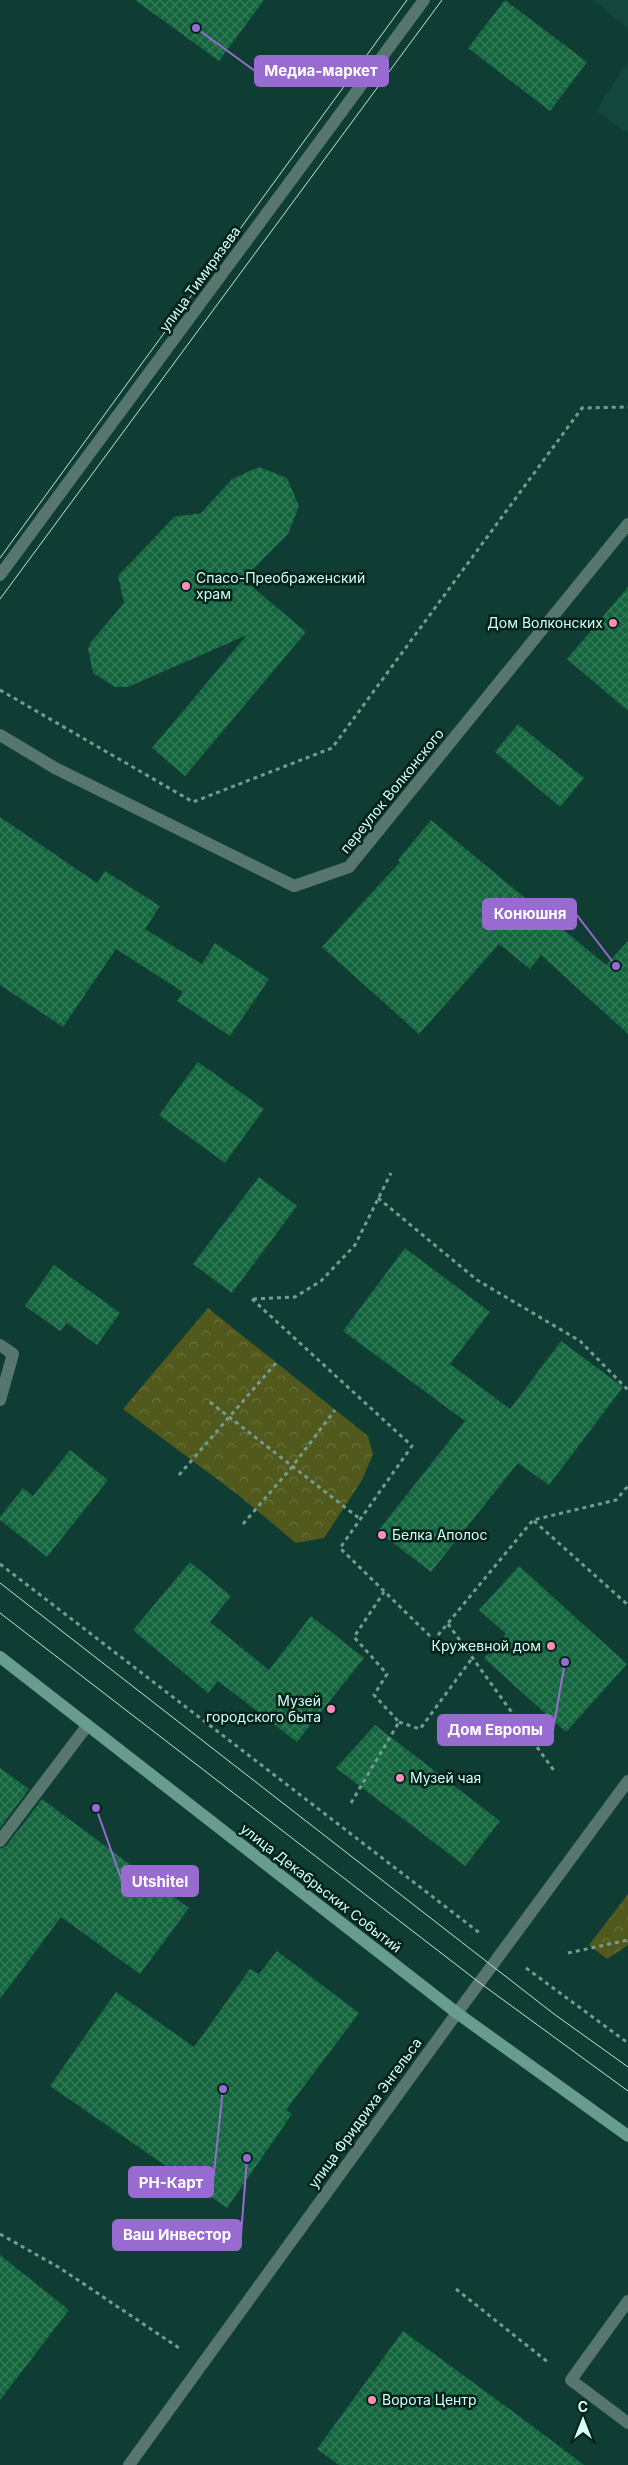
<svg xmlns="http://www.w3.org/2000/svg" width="628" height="2465" font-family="Inter,sans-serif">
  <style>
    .built { fill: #13473c }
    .park { fill: url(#park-crowns) }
    .building { fill: url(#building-cross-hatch) }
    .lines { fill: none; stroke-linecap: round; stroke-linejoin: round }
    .path { stroke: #739d93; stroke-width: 3; stroke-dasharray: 4 4; stroke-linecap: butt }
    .service { stroke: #57766e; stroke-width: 12 }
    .minor { stroke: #57766e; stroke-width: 12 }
    .tertiary { stroke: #57766e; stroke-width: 12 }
    .secondary { stroke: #689c8e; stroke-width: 12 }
    .tram { stroke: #c0e7dd; stroke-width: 1 }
    .poi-dot { fill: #ff8eba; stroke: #00221b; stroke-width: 2 }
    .labels { text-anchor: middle; stroke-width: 5; stroke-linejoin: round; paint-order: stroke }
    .street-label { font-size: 14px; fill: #d8fff4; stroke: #00221b }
    .poi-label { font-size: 14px; fill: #d8fff4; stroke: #00221b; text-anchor: start }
    .leader { fill: none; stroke: #976bcf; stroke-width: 2 }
    .callout-dot { fill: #976bcf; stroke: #00221b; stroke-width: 2 }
    .callout { fill: #976bcf; stroke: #976bcf; stroke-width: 2 }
    .callout-label { font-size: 15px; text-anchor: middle; font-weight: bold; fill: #fff }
  </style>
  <defs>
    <pattern id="park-crowns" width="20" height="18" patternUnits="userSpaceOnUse" patternTransform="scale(1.25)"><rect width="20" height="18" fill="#51591c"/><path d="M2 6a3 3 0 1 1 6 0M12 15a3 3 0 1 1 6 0" fill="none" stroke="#69723e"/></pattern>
    <pattern id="building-cross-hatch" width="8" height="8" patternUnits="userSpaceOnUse" patternTransform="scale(1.25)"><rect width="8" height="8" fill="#13653d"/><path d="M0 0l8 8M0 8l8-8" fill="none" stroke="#357c5a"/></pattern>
  </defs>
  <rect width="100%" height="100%" fill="#0f3c33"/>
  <!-- built -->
  <g class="built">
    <path d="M593 0H628V29Z"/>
    <path d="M628 61V133L596 111Z"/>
  </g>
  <!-- park -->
  <g class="park">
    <path d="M208 1308 368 1436 373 1454 362 1480 324 1538 296 1543 237 1494 123 1409Z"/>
    <path d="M628 1894V1945L607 1959 589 1945Z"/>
  </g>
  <!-- building -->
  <g class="building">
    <path d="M135 0H264L219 61Z"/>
    <path d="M505 0 587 62 550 111 468 48Z"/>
    <path d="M259 467 287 478 299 506 288 534 243 579 306 632 185 776 152 748 247 635 128 687H115L93 673 88 649 91 642 124 603 118 576 174 517 201 513 232 479Z"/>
    <path d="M628 587V711L567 659Z"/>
    <path d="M518 724 584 778 560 807 495 752Z"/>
    <path d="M0 817 97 883 105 871 160 906 145 929 202 964 215 943 269 979 230 1036 177 1001 183 992 116 949 63 1027 0 985Z"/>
    <path d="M431 820 606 965 628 941V1034L541 955 530 969 499 944 419 1034 322 947 400 862 398 860Z"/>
    <path d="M198 1062 264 1109 225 1163 159 1115Z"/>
    <path d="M259 1177 297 1206 232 1293 193 1264Z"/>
    <path d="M405 1248 490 1312 450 1364 510 1409 561 1341 623 1387 549 1485 518 1463 431 1572 378 1531 465 1421 343 1331Z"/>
    <path d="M54 1265 120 1313 97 1345 67 1323 60 1331 25 1306Z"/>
    <path d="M70 1450 108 1480 47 1557 0 1520V1517L23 1488 33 1496Z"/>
    <path d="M190 1562 231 1596 210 1622 269 1670 311 1616 364 1658 297 1742 218 1681 208 1693 133 1630Z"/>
    <path d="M519 1566 627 1664 566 1732 484 1658 506 1634 479 1610Z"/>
    <path d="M375 1725 500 1821 465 1866 336 1768Z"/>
    <path d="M0 1768 29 1789 0 1828Z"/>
    <path d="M42 1799 189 1908 140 1974 61 1917 0 1999V1849L6 1846Z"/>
    <path d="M277 1951 359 2013 286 2110 292 2114 227 2208 50 2086 116 1992 194 2047 250 1969 259 1974Z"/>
    <path d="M0 2255 69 2310 0 2400Z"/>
    <path d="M403 2331 531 2425 584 2465H339L317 2449Z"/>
  </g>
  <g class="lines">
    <!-- path -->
    <g class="path">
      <path d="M0 690 193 802 332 748 582 408 628 407"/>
      <path d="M378 1198 477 1280 580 1341 628 1390"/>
      <path d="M252 1299 412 1446 340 1548 434 1640 533 1520 616 1500 628 1486"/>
      <path d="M253 1299 295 1297 321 1281 355 1245 391 1173"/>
      <path d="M210 1402 360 1519"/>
      <path d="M179 1475 276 1363"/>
      <path d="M534 1521 628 1605"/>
      <path d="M243 1524 292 1467 335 1410"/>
      <path d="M0 1564 481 1934"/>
      <path d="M448 1624 555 1772"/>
      <path d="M399 1722 420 1729 473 1657"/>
      <path d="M351 1803 399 1722 374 1695 387 1674 354 1637 384 1592"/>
      <path d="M568 1953 628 1940"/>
      <path d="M526 1968 628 2043"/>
      <path d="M0 2234 60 2268 179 2348"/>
      <path d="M456 2289 549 2363"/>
    </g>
    <!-- service -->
    <g class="service">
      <path d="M0 1345 13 1354 0 1400"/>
      <path d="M0 1841 87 1726"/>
      <path d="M628 2301 571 2380 628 2423"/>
    </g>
    <!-- minor -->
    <g class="minor">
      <path d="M0 735 55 768 294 886 349 867 628 524"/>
      <path d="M457 2013 628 1781"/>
    </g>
    <!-- tertiary -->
    <g class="tertiary">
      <path d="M0 575 424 0"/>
      <path d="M129 2465 457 2013"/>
    </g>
    <!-- secondary -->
    <path class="secondary" d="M0 1657 457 2013 628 2136"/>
    <!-- tram -->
    <g class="tram">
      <path d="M0 558 407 0"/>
      <path d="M0 599 442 0"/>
      <path d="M0 1583 554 2014 628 2067"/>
      <path d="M0 1613 480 1983 628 2091"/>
    </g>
  </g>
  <!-- markers -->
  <g class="poi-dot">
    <circle cx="186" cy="586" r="5"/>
    <circle cx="613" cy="623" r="5"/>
    <circle cx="382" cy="1535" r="5"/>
    <circle cx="551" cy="1646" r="5"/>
    <circle cx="331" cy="1709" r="5"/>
    <circle cx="400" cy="1778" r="5"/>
    <circle cx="372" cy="2400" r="5"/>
  </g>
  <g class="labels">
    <!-- street labels -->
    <g class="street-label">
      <text transform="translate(200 279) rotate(-54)" y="5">улица Тимирязева</text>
      <text transform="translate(392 791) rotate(-51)" y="5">переулок Волконского</text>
      <text transform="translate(321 1888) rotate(38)" y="5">улица Декабрьских Событий</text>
      <text transform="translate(365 2113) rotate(-54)" y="5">улица Фридриха Энгельса</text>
    </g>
    <!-- poi labels -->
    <g class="poi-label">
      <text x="196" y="583">Спасо-Преображенский<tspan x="196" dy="16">храм</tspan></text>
      <text x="603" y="628" text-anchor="end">Дом Волконских</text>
      <text x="392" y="1540">Белка Аполос</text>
      <text x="541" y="1651" text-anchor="end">Кружевной дом</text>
      <text x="321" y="1706" text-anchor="end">Музей<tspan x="321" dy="16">городского быта</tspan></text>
      <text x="410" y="1783">Музей чая</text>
      <text x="382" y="2405">Ворота Центр</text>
    </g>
  </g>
  <!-- callouts -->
  <path class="leader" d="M196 28L255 71M616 966L576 914M565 1662L553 1730M96 1808L122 1881M223 2089L213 2182M247 2158L241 2235"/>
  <g class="callout-dot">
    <circle cx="196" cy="28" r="5"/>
    <circle cx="616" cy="966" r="5"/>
    <circle cx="565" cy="1662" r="5"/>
    <circle cx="96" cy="1808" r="5"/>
    <circle cx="223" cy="2089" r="5"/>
    <circle cx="247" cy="2158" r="5"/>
  </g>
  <g class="callout">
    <rect x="255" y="56" width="133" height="30" rx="5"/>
    <rect x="483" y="899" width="93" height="30" rx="5"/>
    <rect x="438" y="1715" width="115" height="30" rx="5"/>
    <rect x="122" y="1866" width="76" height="30" rx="5"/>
    <rect x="129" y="2167" width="84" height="30" rx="5"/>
    <rect x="113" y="2220" width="128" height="30" rx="5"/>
  </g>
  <g class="callout-label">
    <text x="321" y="76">Медиа-маркет</text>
    <text x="530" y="919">Конюшня</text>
    <text x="495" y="1735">Дом Европы</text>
    <text x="160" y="1887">Utshitel</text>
    <text x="171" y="2188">РН-Карт</text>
    <text x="177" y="2240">Ваш Инвестор</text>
  </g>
  <!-- north arrow -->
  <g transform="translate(583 2420)" stroke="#00221b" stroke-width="4" paint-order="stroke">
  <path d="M0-4L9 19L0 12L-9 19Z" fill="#d8fff4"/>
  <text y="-8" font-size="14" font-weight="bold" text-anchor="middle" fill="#d8fff4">С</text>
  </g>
</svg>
